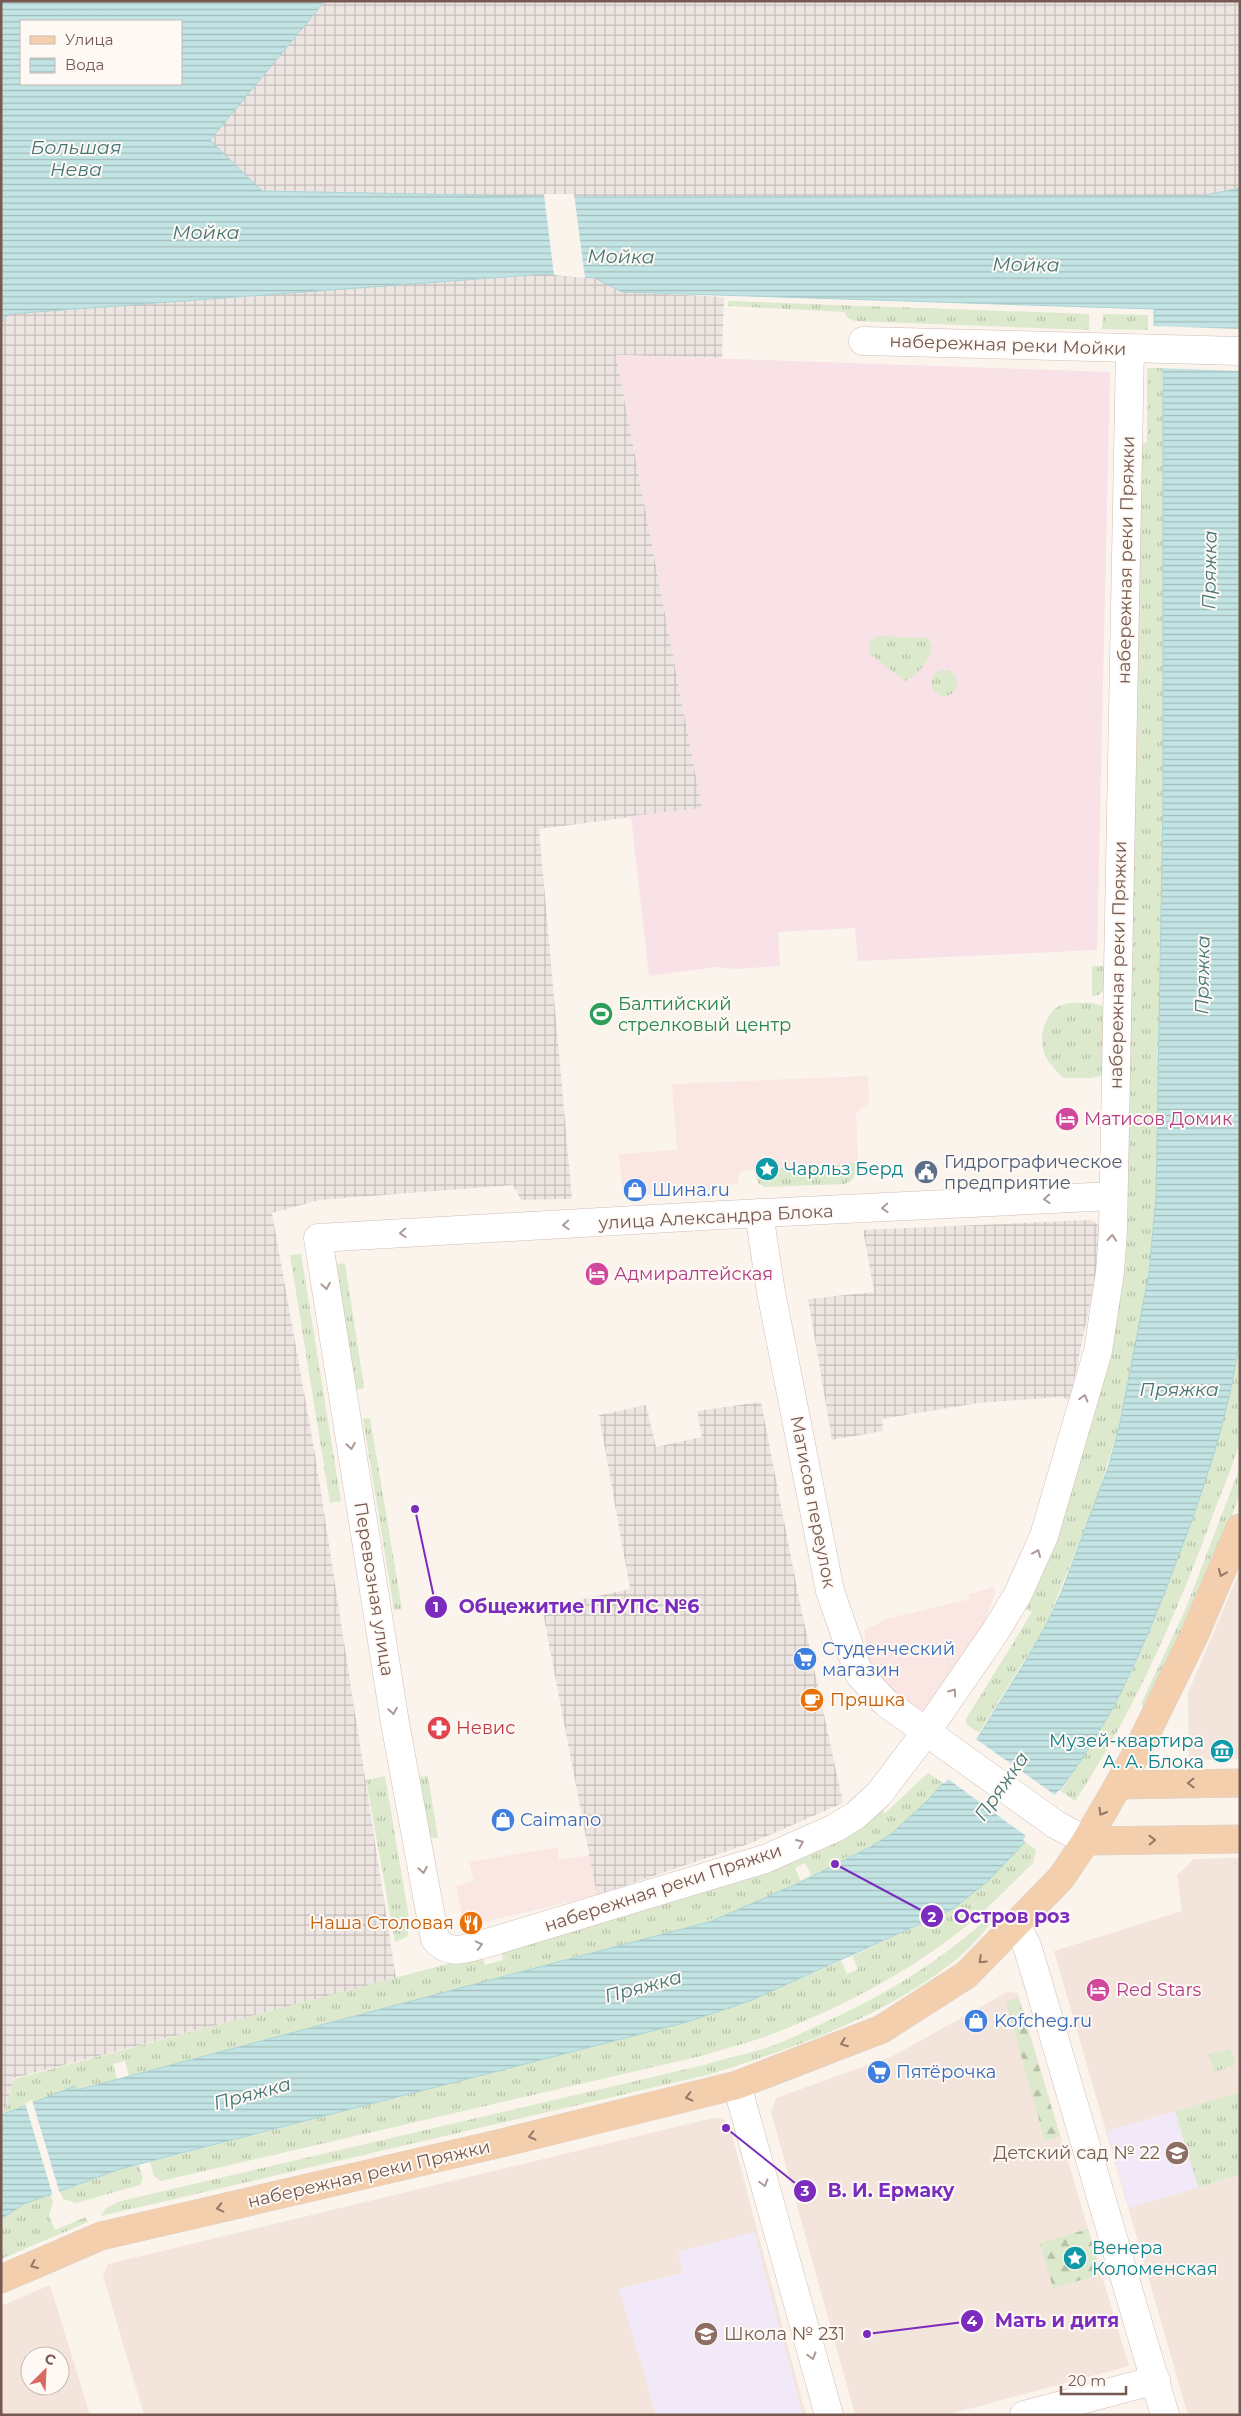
<svg xmlns="http://www.w3.org/2000/svg" width="1241" height="2416" font-family="Montserrat,sans-serif">
  <style>
    .residential { fill: #f3e5dc; fill-rule: evenodd }
    .commercial { fill: #fae6e2 }
    .industrial { fill: url(#industrial-grid) }
    .education { fill: #f1e9f8 }
    .medical { fill: #f8e1e7 }
    .grass { fill: url(#grass-tufts) }
    .forest { fill: url(#forest-firs) }
    .garden { fill: #dce9cc }
    .water { fill: url(#water-rules); stroke: #aad4d5; fill-rule: evenodd }
    .pier { fill: #fbf4ed }
    .lines { fill: none; stroke-linecap: round; stroke-linejoin: round }
    .minor-casing { stroke: #d0bdb5; stroke-width: 29 }
    .major-casing { stroke: #d9d1ce; stroke-width: 29 }
    .minor { stroke: #fff; stroke-width: 28 }
    .major { stroke: #f3cfad; stroke-width: 28 }
    .oneway { stroke: #ad9b97 }
    .oneway2 { stroke: #957668 }
    .labels { text-anchor: middle; stroke-width: 4; stroke-linejoin: round; paint-order: stroke }
    .street-label { font-size: 18px; fill: #765951; stroke: #fef9f4 }
    .leisure-label { font-size: 18px; fill: #27864d; stroke: #fef9f4; text-anchor: start }
    .hotel-label { font-size: 18px; fill: #b23c85; stroke: #fef9f4; text-anchor: start }
    .service-label { font-size: 18px; fill: #4e5e75; stroke: #fef9f4; text-anchor: start }
    .culture-label { font-size: 18px; fill: #0d838f; stroke: #fef9f4; text-anchor: start }
    .shop-label { font-size: 18px; fill: #366cbe; stroke: #fef9f4; text-anchor: start }
    .food-label { font-size: 18px; fill: #c56008; stroke: #fef9f4; text-anchor: start }
    .health-label { font-size: 18px; fill: #be3a42; stroke: #fef9f4; text-anchor: start }
    .education-label { font-size: 18px; fill: #785e54; stroke: #fef9f4; text-anchor: end }
    .water-label { font-size: 19px; font-style: italic; fill: #467778; stroke: #fef9f4 }
    .leader { fill: none; stroke: #7b2cbf; stroke-width: 2 }
    .callout-dot { fill: #7b2cbf; stroke: #fef9f4; stroke-width: 2 }
    .mark-label { font-size: 15px; text-anchor: middle; font-weight: bold; fill: #fff }
    .callout-label { font-size: 19px; text-anchor: middle; font-weight: bold; fill: #7b2cbf; stroke: #fef9f4; stroke-width: 4; stroke-linejoin: round; paint-order: stroke }
  </style>
  <defs>
    <pattern id="industrial-grid" width="8" height="8" patternUnits="userSpaceOnUse" patternTransform="scale(1.25)"><rect width="8" height="8" fill="#ece5e2"/><path d="M0 4h8M4 0v8" fill="none" stroke="#c4bdba"/></pattern>
    <pattern id="grass-tufts" width="24" height="20" patternUnits="userSpaceOnUse" patternTransform="scale(1.25)"><rect width="24" height="20" fill="#dce9cc"/><path d="M3 7l-1-3M5 7V3M7 7l1-3M15 17l-1-3M17 17v-4M19 17l1-3" fill="none" stroke="#b7c0a8"/></pattern>
    <pattern id="forest-firs" width="22" height="20" patternUnits="userSpaceOnUse" patternTransform="scale(1.25)"><rect width="22" height="20" fill="#dce9cc"/><path d="M5 1l3.5 6h-7zM16 11l3.5 6h-7z" fill="#b7c0a8"/></pattern>
    <pattern id="water-rules" width="6" height="5" patternUnits="userSpaceOnUse" patternTransform="scale(1.25)"><rect width="6" height="5" fill="#c3e4e4"/><path d="M0 2.5h6" fill="none" stroke="#a3bcbb"/></pattern>
  </defs>
  <rect width="100%" height="100%" fill="#fbf4ed"/>
  <!-- residential -->
  <g class="residential">
    <path d="M1240 1570V1759L1189 1760 1188 1693Z"/>
    <path d="M1240 1858V2415H1188L1054 1951 1182 1911 1177 1875 1194 1859Z"/>
    <path d="M1007 1992 1018 1993 1129 2366 946 2415H855L771 2112 776 2098 895 2055Z"/>
    <path d="M713 2118 723 2119 730 2127 806 2415H144L103 2276 108 2264Z"/>
    <path d="M50 2285 90 2415H1V2306ZM30 2356H60V2386H30Z"/>
  </g>
  <!-- commercial -->
  <g class="commercial">
    <path d="M868 1076 869 1102 856 1114 858 1163 740 1171 737 1184 719 1186 718 1191 623 1196 619 1154 677 1150 672 1084Z"/>
    <path d="M994 1587 995 1593 971 1660 927 1717 871 1675 864 1631 886 1619 970 1599 968 1594Z"/>
    <path d="M558 1847 559 1860 590 1855 597 1895 469 1926 464 1923 456 1886 474 1881 469 1862Z"/>
  </g>
  <!-- industrial -->
  <g class="industrial">
    <path d="M325 1H1240V188L1202 196 575 197 262 191 210 140Z"/>
    <path d="M545 274 595 278 622 292 724 297 722 358 616 355 702 808 539 829 572 1199 521 1200 513 1185 319 1200 272 1213 315 1454 396 1978 14 2078 4 2114 1 2115V323L9 314Z"/>
    <path d="M1091 1220 1098 1225 1103 1240 1070 1400 1060 1397 978 1403 882 1419 883 1431 832 1440 808 1299 874 1292 863 1230Z"/>
    <path d="M761 1402 800 1603 843 1803 751 1843 597 1895 542 1608 630 1589 599 1415 646 1405 656 1447 702 1437 697 1411Z"/>
  </g>
  <!-- education -->
  <g class="education">
    <path d="M1240 2092V2175L1129 2208 1107 2131Z"/>
    <path d="M754 2232 803 2415H656L619 2289 683 2273 678 2252Z"/>
  </g>
  <!-- medical -->
  <path class="medical" d="M616 355 1110 372 1097 950 858 961 855 928 778 932 780 966 737 969 716 967 649 976 631 816 702 808Z"/>
  <!-- grass -->
  <g class="grass">
    <path d="M728 301 1089 314V330L855 321 848 318 844 312 728 306Z"/>
    <path d="M1103 314 1148 315V330L1102 329Z"/>
    <path d="M1147 368H1162L1164 443 1163 803 1156 1197 1149 1273 1120 1423 1096 1501 1045 1627 979 1733 966 1724V1719L1032 1612 1024 1608 1043 1572 1056 1541 1108 1353 1141 443H1147Z"/>
    <path d="M877 636 927 638 932 644C932 657 918 676 905 681L869 653 870 642Z"/>
    <circle cx="944" cy="683" r="13"/>
    <path d="M1092 966H1104V989L1099 995 1092 996Z"/>
    <path d="M1092 1003 1103 1006 1105 1010 1103 1075 1092 1078H1063C1056 1070 1045 1060 1043 1049 1039 1032 1047 1008 1065 1004 1073 1002 1084 1003 1092 1003Z"/>
    <path d="M858 1163 853 1179 845 1184 765 1187 758 1183 754 1170Z"/>
    <path d="M301 1254 341 1501 330 1503 290 1255Z"/>
    <path d="M345 1263 364 1388 354 1390 335 1265Z"/>
    <path d="M1240 1335C1240 1368 1241 1403 1240 1437 1238 1455 1221 1493 1214 1512 1177 1613 1135 1711 1075 1801L1061 1791C1088 1749 1115 1708 1136 1663 1157 1616 1175 1567 1192 1518 1213 1458 1232 1398 1240 1335Z"/>
    <path d="M370 1418 402 1609 394 1610 363 1419Z"/>
    <path d="M1240 1467V1493L1227 1530 1183 1629 1144 1706 1141 1704 1186 1608Z"/>
    <path d="M928 1773 943 1783 928 1800 891 1834 812 1877 805 1863 795 1868 801 1882 712 1921 129 2076 125 2061 113 2064 117 2079 76 2090 75 2086 4 2114 14 2079 481 1955 485 1965 503 1960 501 1949 765 1874 828 1847 845 1837 880 1807 885 1813Z"/>
    <path d="M385 1776 410 1924 407 1937 395 1942 366 1780Z"/>
    <path d="M428 1776 438 1838H432L428 1833 418 1777Z"/>
    <path d="M1025 1842 1036 1850 1033 1863C1011 1884 990 1907 966 1926 909 1973 836 2010 767 2036 745 2044 723 2049 701 2056L161 2181 154 2176 150 2162 687 2022 752 2000 841 1961 847 1974 858 1969 852 1956 953 1909 988 1880Z"/>
    <path d="M994 1912 998 1915C984 1931 970 1949 953 1962 882 2018 792 2049 707 2075L101 2216 106 2208 121 2201 704 2065C724 2059 746 2054 766 2048 782 2043 797 2035 812 2028 879 1999 941 1962 994 1912Z"/>
    <path d="M1230 2049 1235 2065 1214 2072 1209 2054Z"/>
    <path d="M1240 2092V2175L1198 2187 1175 2111Z"/>
    <path d="M139 2165 143 2178 140 2185 76 2203 63 2199 60 2191 120 2169Z"/>
    <path d="M50 2194 53 2202 49 2215 55 2230 86 2217 88 2222 1 2259V2219L24 2204Z"/>
  </g>
  <!-- forest -->
  <g class="forest">
    <path d="M1018 1998 1060 2136 1045 2141 1006 2002Z"/>
    <path d="M1088 2229 1101 2274 1053 2288 1040 2243Z"/>
  </g>
  <!-- garden -->
  <path class="garden" d="M941 1781 943 1783 928 1800 891 1834 872 1846 774 1895 712 1921 517 1973V1971C581 1954 647 1940 710 1919 747 1907 783 1889 817 1872 871 1845 903 1829 941 1781Z"/>
  <!-- water -->
  <path class="water" d="M1 1H325L210 140 262 191 575 197 1202 196 1240 188V1335C1230 1415 1203 1492 1174 1568 1153 1623 1131 1679 1100 1730 1076 1770 1050 1803 1023 1841L1025 1842 988 1881 953 1909 752 2000 687 2022 120 2169 24 2204 1 2219V2115L4 2114 75 2086 77 2090 712 1921 801 1882 872 1846 891 1834 928 1800 943 1783H944L980 1734 1023 1665 1045 1627 1061 1593 1109 1465 1120 1423 1149 1273 1156 1197 1163 803V327L1154 326V309L622 292 595 278 545 274 9 314 1 323ZM21 21H181V84H21Z"/>
  <!-- pier -->
  <g class="pier">
    <path d="M544 194H574L585 278 554 275Z"/>
    <path d="M1154 326 1240 329V371L1159 368 1160 329H1154Z"/>
    <path d="M977 1731 980 1733 976 1739 1055 1795 1059 1790 1063 1792 1060 1793 1028 1837 1027 1843 1023 1840 1026 1836 948 1779 944 1784 941 1781 943 1780Z"/>
    <path d="M32 2100 60 2194 53 2196 25 2103Z"/>
  </g>
  <g class="lines">
    <!-- minor casing -->
    <g class="minor-casing">
      <g id="minor">
        <path d="M863 341 1240 351"/>
        <path d="M1113 1196 722 1215 318 1238 395 1723 435 1939C450 1957 467 1948 487 1943L765 1859 835 1828 856 1815 879 1794 926 1732 995 1632 1018 1594 1044 1536 1098 1351 1110 1272 1113 1230 1130 349"/>
        <path d="M759 1213 771 1292 830 1591 859 1674 886 1703 1055 1824 1086 1841"/>
        <path d="M1016 1925 1027 1946 1037 1979 1165 2415"/>
        <path d="M737 2085 829 2415"/>
        <path d="M1024 2415 1156 2380"/>
      </g>
    </g>
    <!-- major casing -->
    <g class="major-casing">
      <g id="major">
        <path d="M1119 1785 1240 1783"/>
        <path d="M1086 1841 1240 1839"/>
        <path d="M1 2279 101 2236 506 2142 737 2085 882 2029 966 1975 1061 1878 1086 1841 1134 1758 1194 1636 1240 1528"/>
      </g>
    </g>
    <!-- minor -->
    <use href="#minor" class="minor"/>
    <!-- major -->
    <use href="#major" class="major"/>
  </g>
  <!-- one-way arrows -->
  <defs><path id="oneway-chevron" d="M-2-3.5L2.5 0L-2 3.5" fill="none" stroke-width="1.6" stroke-linecap="round" stroke-linejoin="round" transform="scale(1.25)"/></defs>
  <g class="oneway">
    <use href="#oneway-chevron" transform="translate(1047 1199) rotate(177)"/>
    <use href="#oneway-chevron" transform="translate(885 1208) rotate(177)"/>
    <use href="#oneway-chevron" transform="translate(566 1225) rotate(177)"/>
    <use href="#oneway-chevron" transform="translate(403 1233) rotate(177)"/>
    <use href="#oneway-chevron" transform="translate(1112 1238) rotate(-86)"/>
    <use href="#oneway-chevron" transform="translate(326 1286) rotate(81)"/>
    <use href="#oneway-chevron" transform="translate(1084 1398) rotate(-74)"/>
    <use href="#oneway-chevron" transform="translate(351 1446) rotate(81)"/>
    <use href="#oneway-chevron" transform="translate(1037 1553) rotate(-67)"/>
    <use href="#oneway-chevron" transform="translate(953 1692) rotate(-55)"/>
    <use href="#oneway-chevron" transform="translate(393 1711) rotate(81)"/>
    <use href="#oneway-chevron" transform="translate(800 1843) rotate(-23)"/>
    <use href="#oneway-chevron" transform="translate(423 1870) rotate(80)"/>
    <use href="#oneway-chevron" transform="translate(479 1945) rotate(-14)"/>
    <use href="#oneway-chevron" transform="translate(764 2183) rotate(74)"/>
    <use href="#oneway-chevron" transform="translate(812 2356) rotate(74)"/>
  </g>
  <g class="oneway2">
    <use href="#oneway-chevron" transform="translate(1222 1573) rotate(112)"/>
    <use href="#oneway-chevron" transform="translate(1191 1783) rotate(179)"/>
    <use href="#oneway-chevron" transform="translate(1102 1812) rotate(120)"/>
    <use href="#oneway-chevron" transform="translate(1152 1840) rotate(-1)"/>
    <use href="#oneway-chevron" transform="translate(982 1960) rotate(136)"/>
    <use href="#oneway-chevron" transform="translate(844 2043) rotate(159)"/>
    <use href="#oneway-chevron" transform="translate(689 2097) rotate(166)"/>
    <use href="#oneway-chevron" transform="translate(532 2136) rotate(166)"/>
    <use href="#oneway-chevron" transform="translate(220 2208) rotate(167)"/>
    <use href="#oneway-chevron" transform="translate(34 2265) rotate(156)"/>
  </g>
  <!-- icons -->
  <defs>
    <g id="stadium-disc" transform="scale(1.25)"><circle r="9.5" fill="#2e9e5b" stroke="#fef9f4"/><path d="M0-5a6.5 5 0 1 0 0 10a6.5 5 0 1 0 0-10ZM-3.5-1.8h7v3.6h-7Z" fill="#fff"/></g>
    <g id="hotel-disc" transform="scale(1.25)"><circle r="9.5" fill="#d1479c" stroke="#fef9f4"/><path d="M-6-4.5h1.5V1H6V5H4.5V3h-9V5H-6ZM-4 0a1.8 1.8 0 1 1 3.6 0ZM.5 0V-2.5h3Q6-2.5 6 0Z" fill="#fff"/></g>
    <g id="sight-disc" transform="scale(1.25)"><circle r="9.5" fill="#0f9aa8" stroke="#fef9f4"/><path d="M0-6L1.8-2.2L6-1.7L2.9 1.2L3.7 5.4L0 3.3L-3.7 5.4L-2.9 1.2L-6-1.7L-1.8-2.2Z" fill="#fff"/></g>
    <g id="civic-disc" transform="scale(1.25)"><circle r="9.5" fill="#5c6f8a" stroke="#fef9f4"/><path d="M-.6-6.5H3V-4.5H.6V-3L4-1V1h2V6H-6V1h2V-1L-.6-3ZM-1.2 2.5V6h2.4V2.5Z" fill="#fff"/></g>
    <g id="shop-disc" transform="scale(1.25)"><circle r="9.5" fill="#3f7fe0" stroke="#fef9f4"/><path d="M-5-2.5h2.3a2.7 3.5 0 0 1 5.4 0H5L5.5 6h-11ZM-1.5-2.5h3a1.5 2.3 0 0 0-3 0Z" fill="#fff"/></g>
    <g id="supermarket-disc" transform="scale(1.25)"><circle r="9.5" fill="#3f7fe0" stroke="#fef9f4"/><path d="M-6-5.5h2.5l.6 2H6L4.5 2H-2.5L-4.4-4H-6ZM-1.5 3.2a1.3 1.3 0 1 0 .1 0ZM3 3.2a1.3 1.3 0 1 0 .1 0Z" fill="#fff"/></g>
    <g id="cafe-disc" transform="scale(1.25)"><circle r="9.5" fill="#e8710a" stroke="#fef9f4"/><path d="M-5.5-4.5H6V0H3Q3 3.5 0 3.5H-2.5Q-5.5 3.5-5.5 0ZM3-3.2v2h1.7v-2ZM-6 4.5H4V6H-6Z" fill="#fff"/></g>
    <g id="pharmacy-disc" transform="scale(1.25)"><circle r="9.5" fill="#e0444e" stroke="#fef9f4"/><path d="M-2-6h4v4h4v4h-4v4h-4v-4h-4v-4h4Z" fill="#fff"/></g>
    <g id="museum-disc" transform="scale(1.25)"><circle r="9.5" fill="#0f9aa8" stroke="#fef9f4"/><path d="M0-6L6-3V-2H-6V-3ZM-5-1h2V3h-2ZM-1-1h2V3h-2ZM3-1h2V3H3ZM-6 4H6V6H-6Z" fill="#fff"/></g>
    <g id="restaurant-disc" transform="scale(1.25)"><circle r="9.5" fill="#e8710a" stroke="#fef9f4"/><path d="M-5-6h1v4h1v-4h1v4h1v-4h1v5L-1.5 .5V6h-2V.5L-5-1ZM5-6V6H3V1.5H1.5Q1.5-4 5-6Z" fill="#fff"/></g>
    <g id="school-disc" transform="scale(1.25)"><circle r="9.5" fill="#8d6e63" stroke="#fef9f4"/><path d="M0-5L7-2L0 1L-7-2ZM-4 1L0 2.5L4 1V4Q0 6-4 4Z" fill="#fff"/></g>
  </defs>
  <g fill-rule="evenodd">
    <use href="#stadium-disc" x="601" y="1014"/>
    <use href="#hotel-disc" x="1067" y="1119"/>
    <use href="#sight-disc" x="767" y="1169"/>
    <use href="#civic-disc" x="926" y="1172"/>
    <use href="#shop-disc" x="635" y="1190"/>
    <use href="#hotel-disc" x="597" y="1274"/>
    <use href="#supermarket-disc" x="805" y="1659"/>
    <use href="#cafe-disc" x="812" y="1700"/>
    <use href="#pharmacy-disc" x="439" y="1728"/>
    <use href="#museum-disc" x="1222" y="1751"/>
    <use href="#shop-disc" x="503" y="1820"/>
    <use href="#restaurant-disc" x="471" y="1923"/>
    <use href="#hotel-disc" x="1098" y="1990"/>
    <use href="#shop-disc" x="976" y="2021"/>
    <use href="#supermarket-disc" x="879" y="2072"/>
    <use href="#school-disc" x="1177" y="2153"/>
    <use href="#sight-disc" x="1075" y="2258"/>
    <use href="#school-disc" x="706" y="2334"/>
  </g>
  <g class="labels">
    <!-- street labels -->
    <g class="street-label">
      <text transform="translate(1008 345) rotate(2)" y="6">набережная реки Мойки</text>
      <text transform="translate(1126 560) rotate(-89)" y="6">набережная реки Пряжки</text>
      <text transform="translate(1118 965) rotate(-89)" y="6">набережная реки Пряжки</text>
      <text transform="translate(716 1217) rotate(-3)" y="6">улица Александра Блока</text>
      <text transform="translate(813 1502) rotate(79)" y="6">Матисов переулок</text>
      <text transform="translate(374 1589) rotate(81)" y="6">Перевозная улица</text>
      <text transform="translate(663 1888) rotate(-18)" y="6">набережная реки Пряжки</text>
      <text transform="translate(369 2174) rotate(-13)" y="6">набережная реки Пряжки</text>
    </g>
    <!-- leisure labels -->
    <g class="leisure-label">
      <text x="618" y="1010">Балтийский<tspan x="618" dy="21">стрелковый центр</tspan></text>
    </g>
    <!-- hotel labels -->
    <g class="hotel-label">
      <text x="1084" y="1125">Матисов Домик</text>
      <text x="614" y="1280">Адмиралтейская</text>
      <text x="1116" y="1996">Red Stars</text>
    </g>
    <!-- service labels -->
    <g class="service-label">
      <text x="944" y="1168">Гидрографическое<tspan x="944" dy="21">предприятие</tspan></text>
    </g>
    <!-- culture labels -->
    <g class="culture-label">
      <text x="784" y="1175">Чарльз Берд</text>
      <text x="1204" y="1747" text-anchor="end">Музей-квартира<tspan x="1204" dy="21">А. А. Блока</tspan></text>
      <text x="1092" y="2254">Венера<tspan x="1092" dy="21">Коломенская</tspan></text>
    </g>
    <!-- shop labels -->
    <g class="shop-label">
      <text x="652" y="1196">Шина.ru</text>
      <text x="822" y="1655">Студенческий<tspan x="822" dy="21">магазин</tspan></text>
      <text x="520" y="1826">Caimano</text>
      <text x="994" y="2027">Kofcheg.ru</text>
      <text x="896" y="2078">Пятёрочка</text>
    </g>
    <!-- food labels -->
    <g class="food-label">
      <text x="830" y="1706">Пряшка</text>
      <text x="454" y="1929" text-anchor="end">Наша Столовая</text>
    </g>
    <!-- health labels -->
    <g class="health-label">
      <text x="456" y="1734">Невис</text>
    </g>
    <!-- education labels -->
    <g class="education-label">
      <text x="1160" y="2159">Детский сад № 22</text>
      <text x="724" y="2340" text-anchor="start">Школа № 231</text>
    </g>
    <!-- water labels -->
    <g class="water-label">
      <text x="76" y="154">Большая<tspan x="76" dy="22">Нева</tspan></text>
      <text x="206" y="239">Мойка</text>
      <text transform="translate(621 256) rotate(1)" y="7">Мойка</text>
      <text transform="translate(1026 264) rotate(1)" y="7">Мойка</text>
      <text transform="translate(1209 570) rotate(-89)" y="7">Пряжка</text>
      <text transform="translate(1202 975) rotate(-89)" y="7">Пряжка</text>
      <text x="1179" y="1396">Пряжка</text>
      <text transform="translate(1001 1786) rotate(-55)" y="7">Пряжка</text>
      <text transform="translate(643 1986) rotate(-15)" y="7">Пряжка</text>
      <text transform="translate(252 2093) rotate(-15)" y="7">Пряжка</text>
    </g>
  </g>
  <!-- callouts -->
  <path class="leader" d="M415 1509L436 1607M835 1864L932 1916M726 2128L805 2191M867 2334L972 2321"/>
  <g class="callout-dot">
    <circle cx="415" cy="1509" r="5"/>
    <circle cx="835" cy="1864" r="5"/>
    <circle cx="726" cy="2128" r="5"/>
    <circle cx="867" cy="2334" r="5"/>
    <circle cx="436" cy="1607" r="12"/>
    <circle cx="932" cy="1916" r="12"/>
    <circle cx="805" cy="2191" r="12"/>
    <circle cx="972" cy="2321" r="12"/>
  </g>
  <g class="mark-label">
    <text x="436" y="1612">1</text>
    <text x="932" y="1922">2</text>
    <text x="805" y="2196">3</text>
    <text x="972" y="2326">4</text>
  </g>
  <g class="callout-label">
    <text x="579" y="1613">Общежитие ПГУПС №6</text>
    <text x="1012" y="1923">Остров роз</text>
    <text x="891" y="2197">В. И. Ермаку</text>
    <text x="1057" y="2327">Мать и дитя</text>
  </g>
  <!-- border -->
  <rect width="1241" height="2416" fill="none" stroke="#765951" stroke-width="5"/>
  <!-- legend -->
  <rect x="20" y="20" width="162" height="65" fill="#fef9f4" stroke="#c8b9b3"/>
  <rect x="30" y="36" width="25" height="8" fill="#f3cfad" stroke="#c8b9b3"/>
  <text x="65" y="45" font-size="15" fill="#765951">Улица</text>
  <rect x="30" y="58" width="25" height="15" fill="url(#water-rules)" stroke="#c8b9b3"/>
  <text x="65" y="70" font-size="15" fill="#765951">Вода</text>
  <!-- north arrow -->
  <g transform="translate(45 2371) rotate(24)"><circle r="24" fill="#fef9f4" stroke="#c8b9b3"/>
  <path d="M0-4L9 19L0 12L-9 19Z" fill="#d9695e"/>
  <text y="-8" font-size="14" font-weight="bold" text-anchor="middle" fill="#765951">С</text>
  </g>
  <!-- scale -->
  <path d="M1061 2386v8h65v-8" fill="none" stroke="#765951" stroke-width="2.5"/>
  <text x="1068" y="2386" font-size="15" fill="#765951" stroke="#fef9f4" stroke-width="4" paint-order="stroke">20 m</text>
</svg>
